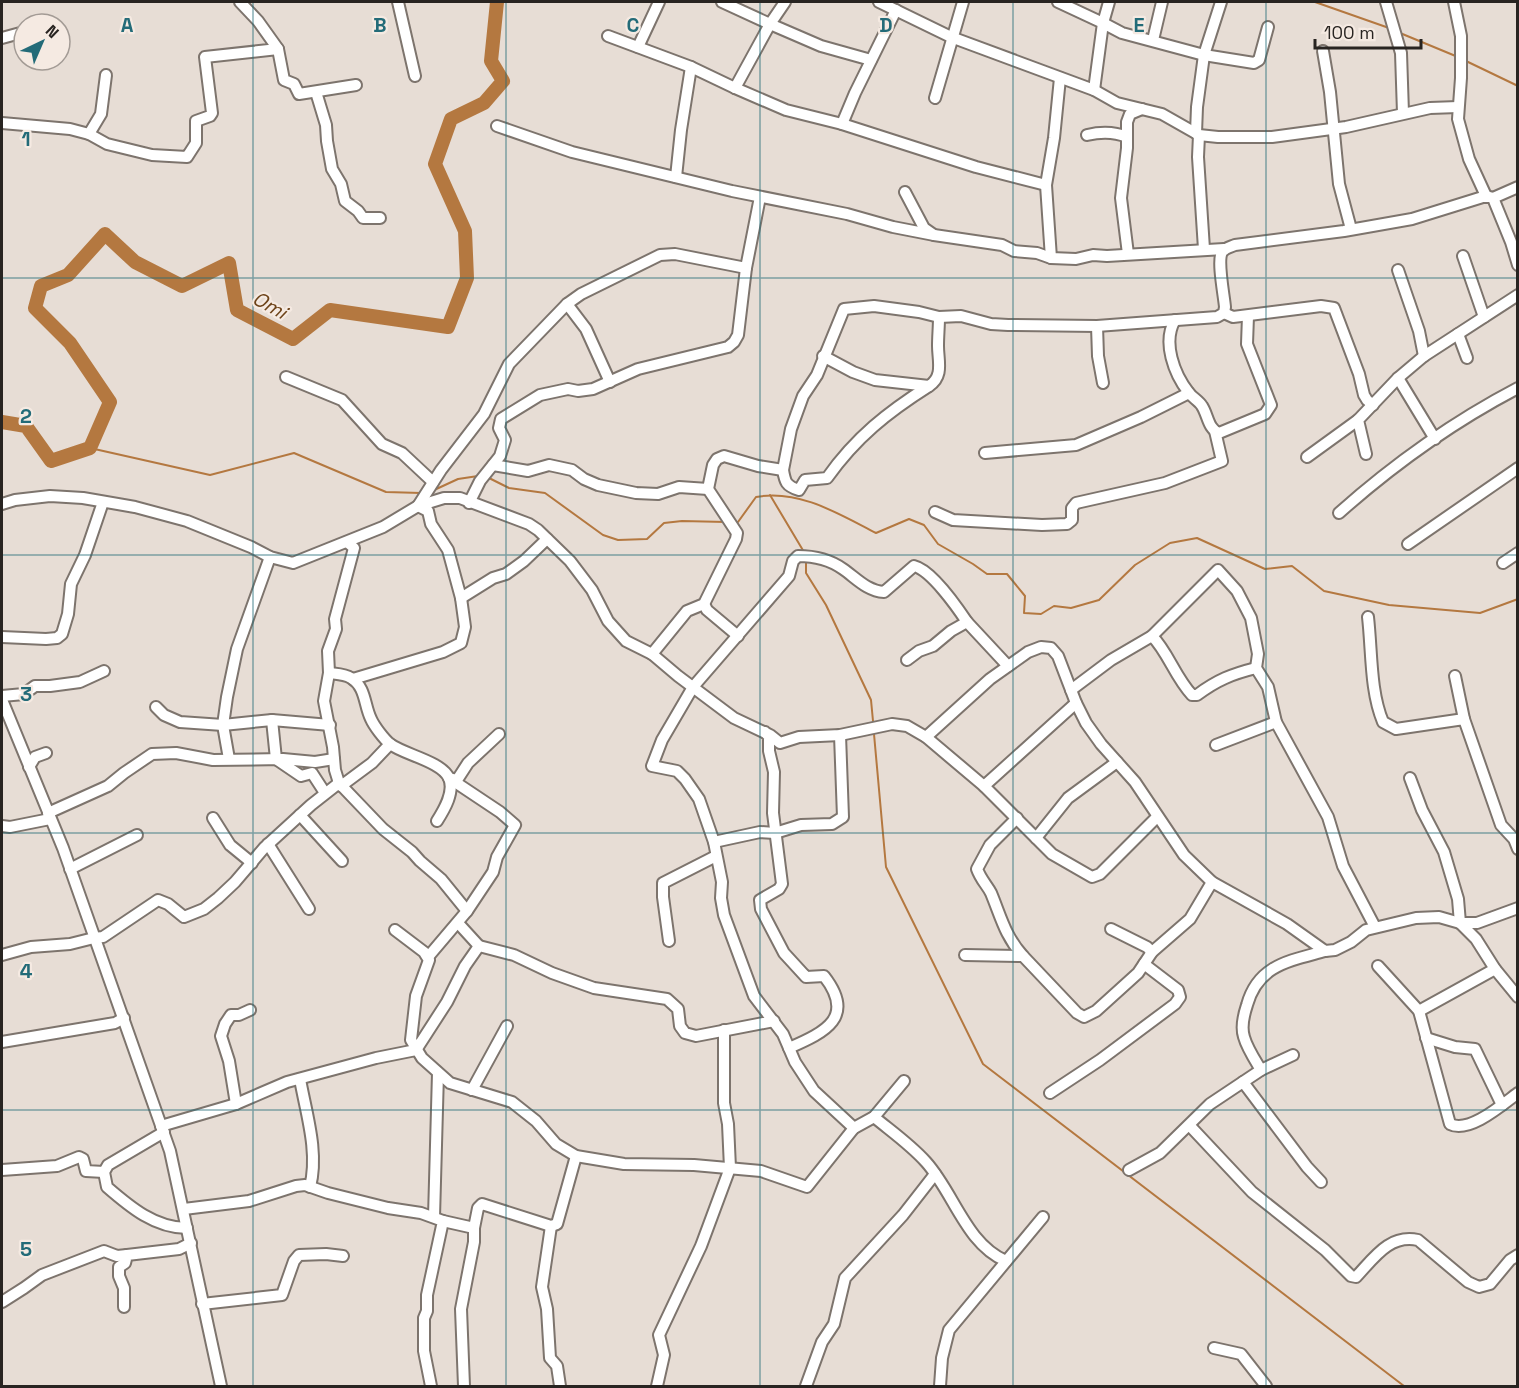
<svg xmlns="http://www.w3.org/2000/svg" width="1519" height="1388" font-family="'Space Grotesk',sans-serif">
  <style>
    .lines { fill: none; stroke-linecap: round; stroke-linejoin: round }
    .stream { stroke: #b47840; stroke-width: 2 }
    .river { stroke: #b47840; stroke-width: 14 }
    .minor-casing { stroke: #7d746d; stroke-width: 14 }
    .minor { stroke: #fff; stroke-width: 10 }
    .grid { fill: none; stroke: #236b78; stroke-width: 1.5; stroke-opacity: 0.55 }
    .labels { text-anchor: middle; stroke-width: 4.5; stroke-linejoin: round; paint-order: stroke }
    .water-label { font-size: 20px; font-style: italic; fill: #6d4319; stroke: #f5eae2 }
    .grid-label { font-size: 20px; text-anchor: middle; font-weight: bold; fill: #236b78; stroke: #f5eae2; stroke-width: 4.5; stroke-linejoin: round; paint-order: stroke }
  </style>
  <rect width="100%" height="100%" fill="#e7ddd5"/>
  <g class="lines">
    <!-- stream -->
    <g class="stream">
      <path d="M1315 2 1389 28"/>
      <path d="M1400 33 1458 57"/>
      <path d="M1466 61 1518 86"/>
      <path d="M90 448 210 475 294 453 386 492 421 493"/>
      <path d="M489 478 509 488 545 493 603 535 618 540 647 539 664 523 682 521 726 522"/>
      <path d="M432 491 458 479 478 476"/>
      <path d="M770 495 804 552"/>
      <path d="M734 522H738L756 497C799 489 839 514 876 533L909 519 924 525 938 544 973 564 987 574H1007L1025 596 1024 613 1041 614 1054 606 1071 608 1099 600 1135 565 1170 543 1197 538 1265 569 1292 566 1324 591 1389 605 1480 613 1518 599"/>
      <path d="M806 560V573L826 605 871 700 873 721"/>
      <path d="M874 734 886 867 983 1064 1404 1386"/>
    </g>
    <!-- river -->
    <path class="river" d="M2 422 26 426 51 461 90 448 110 402 70 343 35 308 41 286 68 275 105 234 135 262 182 286 229 263 237 310 293 339 330 310 448 327 467 278 465 231 435 164 451 119 484 103 503 81 491 61 497 2"/>
    <!-- minor casing -->
    <g class="minor-casing">
      <g id="minor">
        <path d="M398 2 415 76"/>
        <path d="M722 2 770 24 735 88"/>
        <path d="M785 2 770 24 821 46 871 60"/>
        <path d="M879 2 951 37 1094 90 1117 103 1162 114 1199 135 1218 137H1272L1346 127 1430 108 1458 107"/>
        <path d="M1058 2 1103 23 1094 90"/>
        <path d="M1109 2 1103 23 1122 33 1204 55 1254 63 1259 60 1268 27"/>
        <path d="M1386 2 1401 53 1403 113"/>
        <path d="M1454 2 1461 36V78L1458 119 1469 159 1486 196"/>
        <path d="M608 36 691 67 735 88 786 110 842 124 976 167 1046 185"/>
        <path d="M2 38 24 32"/>
        <path d="M1153 40 1162 2"/>
        <path d="M638 47 659 2"/>
        <path d="M278 49 284 80 294 84 299 94 356 85"/>
        <path d="M1323 51 1330 92 1339 184 1351 229"/>
        <path d="M316 92 326 125 327 141 332 169 341 184 345 201 358 211 363 218H380"/>
        <path d="M935 98 963 2"/>
        <path d="M2 123 70 129 89 134 107 144 152 155 187 157 196 143V121L210 116 212 113 205 57 278 49 258 21 240 2"/>
        <path d="M842 124 855 93 896 10"/>
        <path d="M497 126 572 152 732 191 847 214 893 227 934 235"/>
        <path d="M1196 133 1197 107 1204 55 1221 2"/>
        <path d="M89 134 101 114 106 75"/>
        <path d="M1087 135C1100 132 1115 132 1127 137"/>
        <path d="M1199 135 1198 157 1204 249"/>
        <path d="M676 177 681 130 691 67"/>
        <path d="M905 192 924 228 934 235 1002 245 1014 251 1037 253 1051 258 1076 259 1093 255 1107 256 1224 249"/>
        <path d="M1493 198 1518 187"/>
        <path d="M1128 254 1121 198 1127 148V122L1130 114 1142 109"/>
        <path d="M1463 256 1484 317"/>
        <path d="M1051 258 1046 185 1054 138 1060 78"/>
        <path d="M1398 270 1419 331 1424 356"/>
        <path d="M567 304 586 329 610 382"/>
        <path d="M1224 313 1233 317 1321 306 1334 308 1359 374 1364 395 1367 400 1373 405"/>
        <path d="M1175 320C1162 342 1174 374 1189 393 1193 398 1199 401 1202 406 1208 415 1208 429 1219 433L1265 414 1271 405 1247 344 1248 316"/>
        <path d="M1097 326 1098 356 1103 383"/>
        <path d="M1458 334 1467 358"/>
        <path d="M823 356 853 372 875 380 929 386C944 376 938 361 938 346 938 336 939 327 939 317"/>
        <path d="M286 377 342 400 382 444 402 453 433 482"/>
        <path d="M1398 378 1435 439"/>
        <path d="M985 453 1076 445 1141 417 1189 393"/>
        <path d="M1366 454 1358 420 1398 378 1424 356 1518 295"/>
        <path d="M1307 457 1358 420"/>
        <path d="M493 465 528 471 549 465 572 470 584 479 598 485 636 493 658 494 679 487 708 489"/>
        <path d="M783 470C785 482 786 486 799 490L805 480 827 478C856 437 888 412 929 386"/>
        <path d="M469 503 480 481 500 456 505 440 499 428 501 419 540 395 568 389 578 391 593 389 638 369 728 347 734 342 738 335 746 268 760 197"/>
        <path d="M2 504 15 500 50 496 83 498 135 507 187 521 251 547 270 557 293 563 383 527 418 506 444 498H460L529 524 538 530 570 561 592 590 608 621 626 641 652 654 678 676 734 718 770 735 780 743 799 737 840 735 892 724 907 726 926 737 990 679 1028 652 1041 647 1051 648 1058 656 1076 703 1086 723 1101 744 1135 782 1184 855 1212 882 1287 924 1325 951 1335 950 1351 942 1366 930 1416 918 1439 917 1460 923H1477L1518 908"/>
        <path d="M935 512 953 520 1042 525 1067 524 1072 520V508L1076 503 1165 483 1222 461 1215 431"/>
        <path d="M1339 513C1393 465 1453 422 1518 388"/>
        <path d="M347 542 354 548 335 619 336 629 328 651 329 673 324 701 333 747 335 770 339 783 383 829 412 852 420 861 441 879 467 911 428 957"/>
        <path d="M1408 544 1518 468"/>
        <path d="M1503 563 1518 553"/>
        <path d="M461 598 493 578 506 574 524 561 547 539"/>
        <path d="M704 604 707 610 738 636"/>
        <path d="M1368 617C1372 652 1370 691 1383 722L1396 729 1464 719 1501 825 1514 839 1518 849"/>
        <path d="M1152 636C1168 652 1175 677 1192 695H1197C1217 680 1232 674 1256 668"/>
        <path d="M2 637 46 639 57 638 62 634 68 614 71 584 85 555 103 502"/>
        <path d="M652 654 687 611 704 604 736 539 737 533 708 489 713 465 717 459 724 456 758 466 783 470 791 429 803 396 817 375 844 309 874 306 919 312 939 317 961 316 991 324 1008 325 1097 326 1217 317 1224 313 1225 307C1224 295 1217 261 1222 252 1225 248 1230 247 1235 245L1344 231 1412 219 1486 196 1493 198 1511 242 1518 265"/>
        <path d="M907 660 919 651 933 646 951 631 967 622 1008 666"/>
        <path d="M329 673C336 674 345 674 351 678 366 687 364 705 371 719 374 726 384 739 390 744 405 755 441 761 449 778 455 792 444 810 437 821"/>
        <path d="M1455 676 1464 719"/>
        <path d="M353 679 443 652 461 643 465 627 461 598 448 550 431 524 428 511 418 506 441 470 484 414 509 364 567 304 581 294 660 255 675 254 746 268"/>
        <path d="M1071 690 1111 660 1152 636 1218 570 1237 591 1251 618 1258 654 1256 668 1268 687 1276 722 1328 817 1343 866 1375 927"/>
        <path d="M2 696 24 694 35 686H50L80 682 104 671"/>
        <path d="M2 700 63 848 170 1151 221 1386"/>
        <path d="M156 707 164 715 180 722 223 725 272 720 330 725"/>
        <path d="M272 720 276 759 301 776 312 773 325 793"/>
        <path d="M765 732 769 737V751L774 772 773 813 782 884 779 889 760 900 761 909 784 953 806 977 824 976C856 1017 826 1032 789 1048"/>
        <path d="M926 737 984 786 1052 854 1092 877 1100 874 1157 817"/>
        <path d="M1216 745 1276 722"/>
        <path d="M229 759 223 725 227 697 237 649 270 557"/>
        <path d="M29 767 35 757 46 753"/>
        <path d="M449 778 500 812 515 825 497 857 493 872 467 911"/>
        <path d="M449 778 457 780 468 763 499 734"/>
        <path d="M1410 778 1422 810 1444 852 1458 899 1460 923 1476 939 1495 969 1518 997"/>
        <path d="M341 786 372 763 390 744"/>
        <path d="M984 786 1076 703"/>
        <path d="M48 813 108 786 124 773 152 754 176 753 213 760 283 759 315 762 334 759"/>
        <path d="M300 815 342 861"/>
        <path d="M213 818 230 845 252 863"/>
        <path d="M1017 818 990 845 977 869C981 880 987 885 991 893 1001 917 1005 936 1023 956"/>
        <path d="M2 826 10 827 50 819"/>
        <path d="M1036 838 1068 798 1117 762"/>
        <path d="M714 842 760 832 775 833 801 825 832 824 843 817 840 735"/>
        <path d="M268 844 309 909"/>
        <path d="M70 869 137 835"/>
        <path d="M458 923 479 946"/>
        <path d="M1111 929 1147 947 1152 952"/>
        <path d="M395 930 424 952 429 960 416 996 411 1040 422 1058 450 1083 512 1102 536 1121 556 1144 576 1156 624 1164 694 1165 761 1171 807 1187 854 1128 874 1117 904 1081"/>
        <path d="M669 941 663 897V883L716 856"/>
        <path d="M2 955 31 947 70 944 94 938 103 937 158 900 168 904 184 917 204 909 218 898 235 882 264 848 311 805 339 783"/>
        <path d="M965 955 1023 956 1077 1013 1084 1017 1096 1011 1138 973 1152 952 1190 919 1212 882"/>
        <path d="M1378 966 1419 1011 1450 1124C1469 1134 1503 1104 1518 1093"/>
        <path d="M1419 1011 1495 969"/>
        <path d="M1426 1038 1455 1047 1475 1049 1502 1105"/>
        <path d="M2 1042 115 1023 124 1018"/>
        <path d="M1261 1070C1255 1060 1247 1048 1244 1037 1241 1028 1244 1014 1247 1005 1258 965 1289 961 1325 951"/>
        <path d="M300 1079C306 1113 319 1152 310 1187"/>
        <path d="M1243 1082 1307 1167 1321 1182"/>
        <path d="M472 1090 507 1026"/>
        <path d="M1050 1093 1100 1060 1175 1004 1180 997 1178 990 1144 964"/>
        <path d="M236 1104 229 1061 221 1036 225 1024 231 1015H239L250 1010"/>
        <path d="M874 1117C891 1131 911 1145 926 1162 954 1193 966 1244 1006 1261"/>
        <path d="M161 1126 236 1104 287 1082 376 1058 416 1050 447 1002 465 966 479 946 514 955 552 973 594 988 667 999 678 1009 680 1026 685 1033 696 1036 774 1021"/>
        <path d="M1190 1126 1252 1192 1325 1250 1351 1276 1356 1277C1374 1258 1389 1234 1418 1240L1468 1282 1479 1287 1490 1284 1510 1260 1518 1255"/>
        <path d="M854 1128 814 1091 795 1062 783 1034 754 996 724 915 721 898 722 882 714 842 699 799 685 779 677 771 652 766 662 740 693 687 789 576 793 561 798 556C815 556 829 559 843 569 856 578 867 591 884 592L914 566C931 570 957 607 967 622"/>
        <path d="M164 1132 108 1165 104 1172 107 1187C130 1207 155 1228 187 1228"/>
        <path d="M2 1170 57 1166 79 1157 83 1159 86 1171 104 1172"/>
        <path d="M1129 1170 1160 1153 1210 1104 1261 1070 1293 1055"/>
        <path d="M184 1209 249 1201 296 1186 305 1185 328 1193 388 1208 421 1213 443 1221 427 1295V1311L424 1318V1351L431 1386"/>
        <path d="M434 1217 438 1073"/>
        <path d="M443 1221 474 1228 478 1208 482 1204 551 1226 557 1224 576 1156"/>
        <path d="M551 1226 542 1287 547 1309 550 1358 557 1366 560 1386"/>
        <path d="M2 1302 24 1288 42 1275 104 1251 117 1256 127 1255"/>
        <path d="M202 1304 282 1295 294 1261 299 1255 326 1254 343 1256"/>
        <path d="M124 1307V1288L119 1276V1267L125 1263 127 1255 179 1249 191 1243"/>
        <path d="M1214 1348 1241 1354 1266 1386"/>
        <path d="M464 1386 461 1309 474 1242V1228"/>
        <path d="M657 1386 664 1355 659 1335 701 1246 730 1168 728 1124 724 1103V1030"/>
        <path d="M806 1386 822 1342 834 1324 845 1278 903 1215 935 1174"/>
        <path d="M940 1386 942 1358 949 1330 1043 1217"/>
      </g>
    </g>
    <!-- minor -->
    <use href="#minor" class="minor"/>
  </g>
  <!-- grid -->
  <path class="grid" d="M253 2V1386M506 2V1386M760 2V1386M1013 2V1386M1266 2V1386M2 278H1518M2 555H1518M2 833H1518M2 1110H1518"/>
  <g class="labels">
    <!-- water labels -->
    <g class="water-label">
      <text transform="translate(270 305) rotate(29)" y="7">Omi</text>
    </g>
  </g>
  <g class="grid-label">
    <text x="127" y="32">A</text>
    <text x="380" y="32">B</text>
    <text x="633" y="32">C</text>
    <text x="886" y="32">D</text>
    <text x="1139" y="32">E</text>
    <text x="26" y="146">1</text>
    <text x="26" y="423">2</text>
    <text x="26" y="701">3</text>
    <text x="26" y="978">4</text>
    <text x="26" y="1256">5</text>
  </g>
  <!-- border -->
  <rect width="1519" height="1388" fill="none" stroke="#282421" stroke-width="6"/>
  <!-- north arrow -->
  <g transform="translate(42 42) rotate(44)"><circle r="28" fill="#f5eae2" stroke="#a39b95" stroke-width="1.5"/>
  <path d="M0-4.5L10 22L0 15L-10 22Z" fill="#236b78"/>
  <text y="-9" font-size="16" font-weight="bold" text-anchor="middle" fill="#282421">N</text>
  </g>
  <!-- scale -->
  <path d="M1315 39v9h106v-9" fill="none" stroke="#282421" stroke-width="3"/>
  <text x="1324" y="39" font-size="18" fill="#282421" stroke="#f5eae2" stroke-width="4.5" paint-order="stroke">100 m</text>
</svg>
